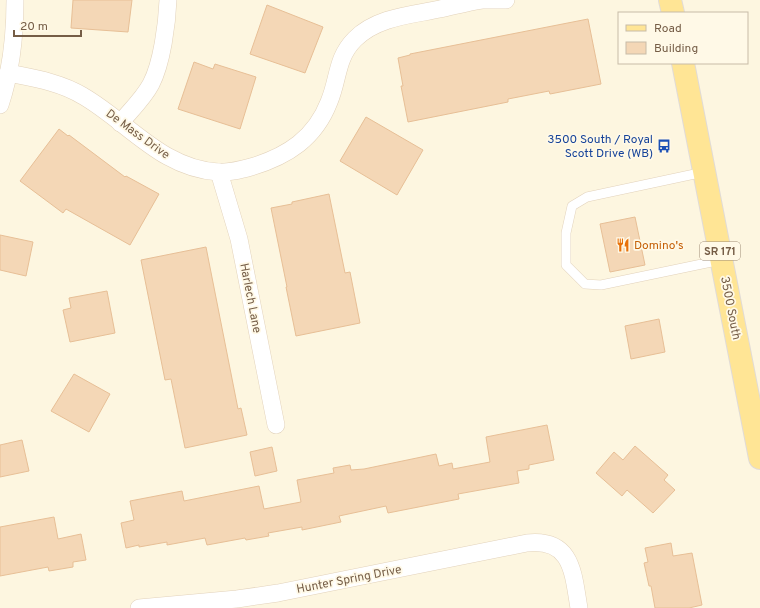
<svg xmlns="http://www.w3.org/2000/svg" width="760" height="608" font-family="Overpass,sans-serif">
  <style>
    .building { fill: #f4d7b6; stroke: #e7bf96 }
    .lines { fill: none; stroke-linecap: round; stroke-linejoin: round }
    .lane-casing { stroke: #e2d2bb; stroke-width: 10 }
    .street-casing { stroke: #e2d2bb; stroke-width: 18 }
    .primary-casing { stroke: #e1dbd6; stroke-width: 24 }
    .lane { stroke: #fff; stroke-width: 9 }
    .street { stroke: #fff; stroke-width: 17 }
    .primary { stroke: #ffe595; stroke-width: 22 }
    .labels { text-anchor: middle; stroke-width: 3.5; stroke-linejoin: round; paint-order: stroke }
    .shield { fill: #fff9e7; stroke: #9e8c76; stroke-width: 1 }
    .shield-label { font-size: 11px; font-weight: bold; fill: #755d46 }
    .street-label { font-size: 12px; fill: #755d46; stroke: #fff9e7 }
    .transit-label { font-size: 12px; fill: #164399; stroke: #fff9e7; text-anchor: end }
    .food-label { font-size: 12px; fill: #c56008; stroke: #fff9e7; text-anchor: start }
  </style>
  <rect width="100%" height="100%" fill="#fdf6e0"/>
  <!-- building -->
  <g class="building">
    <path d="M73 0H132L128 32 71 28Z"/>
    <path d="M267 5 323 27 305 73 250 54Z"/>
    <path d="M588 19 601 84 550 94 549 91 508 99V102L408 122 401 86H403L398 58 410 55V54Z"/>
    <path d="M194 62 213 69 215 64 256 77 240 129 178 109Z"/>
    <path d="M366 117 423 150 397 195 340 161Z"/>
    <path d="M59 129 68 136 69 135 125 177 126 176 159 194 130 245 66 209 63 213 20 181Z"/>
    <path d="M329 194 345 273 350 272 360 323 296 336 286 287H287L271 208 292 204V202Z"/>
    <path d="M635 217 645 265 610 272 600 224Z"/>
    <path d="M0 235 33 242 26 276 0 270Z"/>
    <path d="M206 247 238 409 241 408 247 435 185 448 171 379 165 380 141 260Z"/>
    <path d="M107 291 115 333 70 342 63 310 71 308 69 298Z"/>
    <path d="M659 319 665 352 631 359 625 326Z"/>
    <path d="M74 374 110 394 89 432 51 411Z"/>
    <path d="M547 425 554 460 529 465V469L517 471 519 483 458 494 459 499 388 513 386 506 339 516 341 522 302 530V527L268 533 269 536 246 540 245 538 207 545 205 538 167 545V542L139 547V545L126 548 121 523 134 520 130 501 182 491 184 501 259 486 264 509 301 502 297 480 334 473 333 468 350 465 351 470 364 469 436 454 439 466 452 463 453 469 490 462 486 437Z"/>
    <path d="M22 440 29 471 0 477V445Z"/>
    <path d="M635 446 668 475 664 480 675 490 653 513 627 490 622 496 596 473 614 452 623 460Z"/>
    <path d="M272 447 277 471 255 476 250 452Z"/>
    <path d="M54 517 58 539 81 534 86 560 73 562V567L49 571 48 567 0 576V527Z"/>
    <path d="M671 543 673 556 692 553 702 605 689 608H655L651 586H649L644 563 648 562 645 548Z"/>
  </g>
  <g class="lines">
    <!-- lane casing -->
    <g class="lane-casing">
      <path id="lane" d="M704 172 587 197 572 206 566 233V265L585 284 601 285 721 260"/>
    </g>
    <!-- street casing -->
    <g class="street-casing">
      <g id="street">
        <path d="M8 73C33 78 60 82 83 96 128 122 162 169 218 172 229 173 240 170 251 167 288 156 315 138 329 102 339 78 336 58 355 39 377 17 411 15 440 9 454 6 468 2 482 0 489 0 498 0 506 0"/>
        <path d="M0 105C11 72 15 34 15 0"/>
        <path d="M120 123C130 111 143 99 151 84 162 63 167 24 168 0"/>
        <path d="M219 172 239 239 276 425"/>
        <path d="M139 608 237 599 278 593 527 543C573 538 573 574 579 608"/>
      </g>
    </g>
    <!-- primary casing -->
    <g class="primary-casing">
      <g id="primary">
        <path d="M670 0 673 13"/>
        <path d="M683 63 760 458"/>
      </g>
    </g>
    <!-- lane -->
    <use href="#lane" class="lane"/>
    <!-- street -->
    <use href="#street" class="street"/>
    <!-- primary -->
    <use href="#primary" class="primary"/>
  </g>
  <!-- icons -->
  <defs>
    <g id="bus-bare" transform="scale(1.08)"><path d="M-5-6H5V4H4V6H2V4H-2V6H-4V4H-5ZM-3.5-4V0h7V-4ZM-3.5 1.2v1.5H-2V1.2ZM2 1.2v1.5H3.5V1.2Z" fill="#1a4fb4" stroke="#fff9e7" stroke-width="2.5" paint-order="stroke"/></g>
    <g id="restaurant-bare" transform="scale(1.08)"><path d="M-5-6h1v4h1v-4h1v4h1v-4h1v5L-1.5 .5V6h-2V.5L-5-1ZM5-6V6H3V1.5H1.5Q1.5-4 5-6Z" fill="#e8710a" stroke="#fff9e7" stroke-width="2.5" paint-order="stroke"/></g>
  </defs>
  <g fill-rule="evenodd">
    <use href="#bus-bare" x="664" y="146"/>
    <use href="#restaurant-bare" x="623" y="245"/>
  </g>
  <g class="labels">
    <!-- shield labels -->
    <rect class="shield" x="700" y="242" width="40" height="18" rx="3"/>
    <g class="shield-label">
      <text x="720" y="255">SR 171</text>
    </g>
    <!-- street labels -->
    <g class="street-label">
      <text transform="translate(138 134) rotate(36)" y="4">De Mass Drive</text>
      <text transform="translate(251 298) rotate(79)" y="4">Harlech Lane</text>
      <text transform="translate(731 308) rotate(79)" y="4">3500 South</text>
      <text transform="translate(349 579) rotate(-11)" y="4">Hunter Spring Drive</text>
    </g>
    <!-- transit labels -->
    <g class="transit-label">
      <text x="653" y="143">3500 South / Royal<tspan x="653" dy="14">Scott Drive (WB)</tspan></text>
    </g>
    <!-- food labels -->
    <g class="food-label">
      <text x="634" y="249">Domino's</text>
    </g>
  </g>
  <!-- legend -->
  <rect x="618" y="12" width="130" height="52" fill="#fff9e7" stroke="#c8bba7"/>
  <rect x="626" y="25" width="20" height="6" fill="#ffe595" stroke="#c8bba7"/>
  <text x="654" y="32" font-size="12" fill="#755d46">Road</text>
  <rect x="626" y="42" width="20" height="12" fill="#f4d7b6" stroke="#c8bba7"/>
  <text x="654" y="52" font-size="12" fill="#755d46">Building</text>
  <!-- scale -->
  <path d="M14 30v6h67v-6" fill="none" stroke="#755d46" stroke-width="2"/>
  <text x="20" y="30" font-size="12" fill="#755d46" stroke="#fff9e7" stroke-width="3" paint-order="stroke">20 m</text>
</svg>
